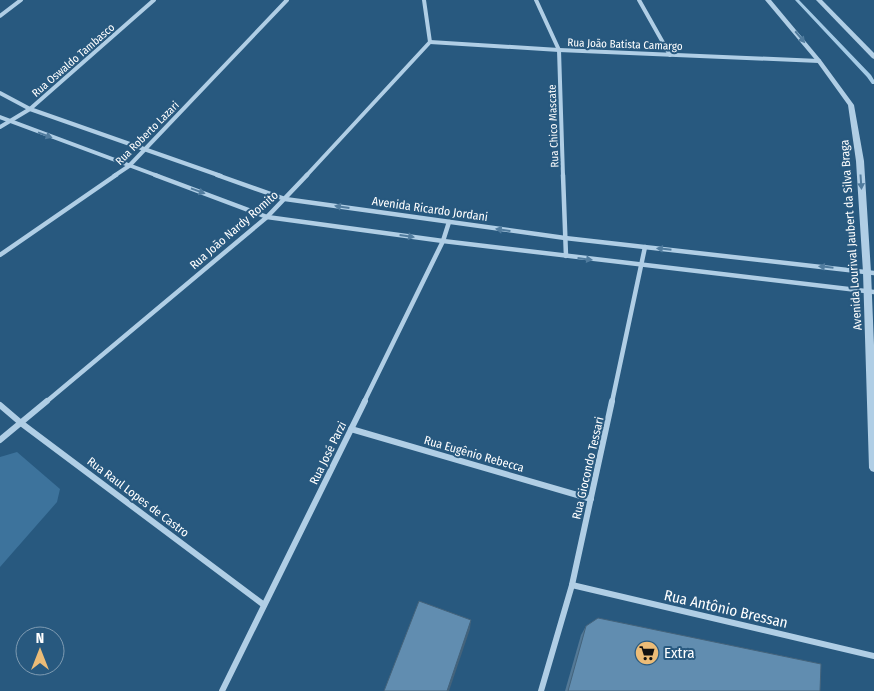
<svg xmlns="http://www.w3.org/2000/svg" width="874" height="691" font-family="'Fira Sans Condensed',sans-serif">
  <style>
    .green { fill: #3d739c }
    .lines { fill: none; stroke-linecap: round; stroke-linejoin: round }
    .stream { fill: #a4cae5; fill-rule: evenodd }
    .minor-far2 { stroke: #b0cee5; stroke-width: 4 }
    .minor-far1 { stroke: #b0cee5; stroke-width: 4.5 }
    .minor { stroke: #b0cee5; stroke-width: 6 }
    .tertiary { fill: #b0cee5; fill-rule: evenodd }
    .wall { fill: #537997 }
    .shaded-wall { fill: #44637b }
    .building { fill: #618db0; stroke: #44637b }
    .oneway { fill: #517c9e }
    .labels { text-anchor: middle; stroke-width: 4; stroke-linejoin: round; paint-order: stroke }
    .far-street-label { font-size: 11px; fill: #fff; stroke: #28597f }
    .street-label { font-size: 12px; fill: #fff; stroke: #28597f }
    .near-street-label { font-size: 15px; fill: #fff; stroke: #28597f }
    .near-poi-label { font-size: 15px; fill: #fff; stroke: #28597f; text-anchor: start }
  </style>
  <rect width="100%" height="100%" fill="#28597f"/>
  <!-- green -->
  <path class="green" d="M17 452 60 489 57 502 0 567V457Z"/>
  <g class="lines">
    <!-- stream -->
    <path class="stream" d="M795 0H799L871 75 874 80V84H872L867 77Z"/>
    <!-- minor-far2 -->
    <g class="minor-far2">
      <path d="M536 0 559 50 563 176"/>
      <path d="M639 0 670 55"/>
      <path d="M0 16 21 0"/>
      <path d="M430 42 559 50 819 61"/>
      <path d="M0 93 30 109 221 176"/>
      <path d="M0 117 158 176"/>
      <path d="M0 127 30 109 154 0"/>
      <path d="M114 176 129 166 287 0"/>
      <path d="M306 176 430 42 424 0"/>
    </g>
    <!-- minor-far1 -->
    <g class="minor-far1">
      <path d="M155 175 267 217 443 241 874 292"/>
      <path d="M217 175 285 199 565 238 874 273"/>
      <path d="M563 175 566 256"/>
      <path d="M0 255 116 175"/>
      <path d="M46 402 267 217 307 175"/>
      <path d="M364 402 443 241 449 222"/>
      <path d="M612 402 645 247"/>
    </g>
    <!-- minor -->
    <g class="minor">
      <path d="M0 405 21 423 264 605"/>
      <path d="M351 429 591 499"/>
      <path d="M0 440 47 401"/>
      <path d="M572 585 874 656"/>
      <path d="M222 691 365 401"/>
      <path d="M541 691 572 585 612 401"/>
    </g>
    <!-- tertiary -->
    <g class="tertiary">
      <path d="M765 0H771L821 60 854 105 864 161 871 272 874 345V472L871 471 869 468 863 272 856 161 848 105 817 62Z"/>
      <path d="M816 0H822L874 53V59L872 58Z"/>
    </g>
  </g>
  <!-- wall -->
  <path class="wall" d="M586 626 820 691H565L581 635Z"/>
  <!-- shaded-wall -->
  <path class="shaded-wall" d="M471 620 470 629 449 691H447Z"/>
  <!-- building -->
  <g class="building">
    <path d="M419 601 471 620 447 691H384Z"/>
    <path d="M598 618 821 664 820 691H568L586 626Z"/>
  </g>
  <!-- one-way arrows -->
  <defs><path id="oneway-solid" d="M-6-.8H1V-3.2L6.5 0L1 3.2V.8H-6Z" transform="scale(1.25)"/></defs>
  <g class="oneway">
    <use href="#oneway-solid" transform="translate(800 37) rotate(50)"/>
    <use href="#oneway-solid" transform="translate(45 135) rotate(20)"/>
    <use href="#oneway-solid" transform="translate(861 182) rotate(86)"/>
    <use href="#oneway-solid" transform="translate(198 191) rotate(20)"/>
    <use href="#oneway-solid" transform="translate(342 207) rotate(-172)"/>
    <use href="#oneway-solid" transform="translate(503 230) rotate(-172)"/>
    <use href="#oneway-solid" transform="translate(407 236) rotate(8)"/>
    <use href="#oneway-solid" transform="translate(664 249) rotate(-174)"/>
    <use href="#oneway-solid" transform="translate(585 259) rotate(7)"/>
    <use href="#oneway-solid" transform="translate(826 267) rotate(-174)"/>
  </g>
  <!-- icons -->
  <defs>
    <g id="supermarket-disc" transform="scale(1.25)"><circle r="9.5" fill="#ecbc77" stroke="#28597f"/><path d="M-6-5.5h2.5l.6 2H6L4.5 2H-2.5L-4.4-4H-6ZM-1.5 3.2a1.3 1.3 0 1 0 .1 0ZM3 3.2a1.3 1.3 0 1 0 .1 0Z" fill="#111"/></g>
  </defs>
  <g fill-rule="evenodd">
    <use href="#supermarket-disc" x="647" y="653"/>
  </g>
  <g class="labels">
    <!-- far-street labels -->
    <g class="far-street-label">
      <text transform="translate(625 44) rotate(2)" y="4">Rua João Batista Camargo</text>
      <text transform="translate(73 60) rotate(-41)" y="4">Rua Oswaldo Tambasco</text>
      <text transform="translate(553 126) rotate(-92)" y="4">Rua Chico Mascate</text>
      <text transform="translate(147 133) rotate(-45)" y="4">Rua Roberto Lazari</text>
    </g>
    <!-- street labels -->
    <g class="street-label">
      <text transform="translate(430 209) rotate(8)" y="4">Avenida Ricardo Jordani</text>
      <text transform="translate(234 230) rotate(-41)" y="4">Rua João Nardy Romito</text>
      <text transform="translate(851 235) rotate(-94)" y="4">Avenida Lourival Jaubert da Silva Braga</text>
      <text transform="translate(328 453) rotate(-64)" y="4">Rua José Parzi</text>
      <text transform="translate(474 454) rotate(16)" y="4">Rua Eugênio Rebecca</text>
      <text transform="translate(588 468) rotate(-77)" y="4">Rua Giocondo Tessari</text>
      <text transform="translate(138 497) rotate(37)" y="4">Rua Raul Lopes de Castro</text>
    </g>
    <!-- near-street labels -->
    <g class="near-street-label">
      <text transform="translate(726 609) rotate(13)" y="5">Rua Antônio Bressan</text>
    </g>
    <!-- near-poi labels -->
    <g class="near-poi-label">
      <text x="664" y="658">Extra</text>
    </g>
  </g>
  <!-- north arrow -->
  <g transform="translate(40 651)"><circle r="24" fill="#28597f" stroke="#7e9bb2"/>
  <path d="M0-4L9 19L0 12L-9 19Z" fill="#ecbc77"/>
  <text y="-8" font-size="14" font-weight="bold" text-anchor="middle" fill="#ffffff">N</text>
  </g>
</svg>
